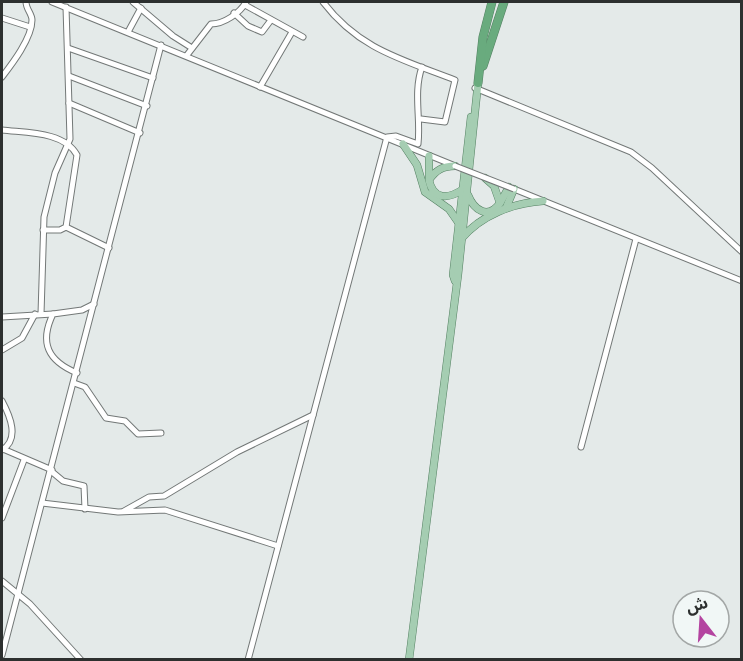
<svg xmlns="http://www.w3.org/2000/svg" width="743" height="661" font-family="'Open Sans','Noto Sans Arabic',sans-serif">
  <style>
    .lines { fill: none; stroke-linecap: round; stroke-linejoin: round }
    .minor-casing { stroke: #737877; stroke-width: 7 }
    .major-casing { stroke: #548062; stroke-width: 8 }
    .highway-casing { stroke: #548062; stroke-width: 9 }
    .minor { stroke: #fff; stroke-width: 5 }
    .major { stroke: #a5cdb2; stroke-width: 7 }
    .highway { stroke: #69ab7e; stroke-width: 8 }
    .minor-bridge-casing { stroke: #737877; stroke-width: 7; stroke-linecap: butt }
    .minor-bridge { stroke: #fff; stroke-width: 5 }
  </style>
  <rect width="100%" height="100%" fill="#e4eae9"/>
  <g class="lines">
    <!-- minor casing -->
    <g class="minor-casing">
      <g id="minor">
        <path d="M52 2 453 165"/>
        <path d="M133 2 173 36 192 48"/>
        <path d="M323 2C359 49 401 59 455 80L445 122 421 119"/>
        <path d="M245 5 303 37"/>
        <path d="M234 13 248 26 262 32 271 20"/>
        <path d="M2 18 30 27"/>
        <path d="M128 32 141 8"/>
        <path d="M68 48 153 78"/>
        <path d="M187 55 211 24C224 24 240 13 246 2"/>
        <path d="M69 76 147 106"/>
        <path d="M2 77C12 64 32 38 32 20 32 14 26 9 26 2"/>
        <path d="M260 87 292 32"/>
        <path d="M475 88 631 152 652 168 742 252"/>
        <path d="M69 103 140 133"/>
        <path d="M2 130C25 133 64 131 77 155L66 227 60 230H43"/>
        <path d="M514 189 742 281"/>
        <path d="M66 227 109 248"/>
        <path d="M41 314 44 217 55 173 70 139 66 7"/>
        <path d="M2 317 53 314"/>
        <path d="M2 350 22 338 35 314"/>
        <path d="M77 373C48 361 39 343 53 314L82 310 94 304"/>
        <path d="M74 383 85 387 106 418 125 421 138 434 161 433"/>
        <path d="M2 401C10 416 20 439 2 450"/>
        <path d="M581 447 636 239"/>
        <path d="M3 449 52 470"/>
        <path d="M51 471 63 481 84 486 85 509"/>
        <path d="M42 503 118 512 165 510 278 546"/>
        <path d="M124 511 149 497 164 496 237 452 313 415"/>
        <path d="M2 518 24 460"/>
        <path d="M2 581 30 604 81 660"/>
        <path d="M2 655 161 45"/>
        <path d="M248 660 387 137 396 136 418 144C421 119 413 92 422 67"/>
      </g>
    </g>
    <!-- major casing -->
    <g class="major-casing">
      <g id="major">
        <path d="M403 144 417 165 425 192 449 209 458 222"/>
        <path d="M429 156V178"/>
        <path d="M455 166C443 166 436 170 429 180 433 200 448 199 462 190"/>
        <path d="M468 195C474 210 488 220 500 203L494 186 485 178"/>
        <path d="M500 203 509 187"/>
        <path d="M506 208 514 189"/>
        <path d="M461 239C481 215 513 203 543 201"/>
        <path d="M455 281 453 275 471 117"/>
        <path d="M409 660 458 275 478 83"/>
      </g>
    </g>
    <!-- highway casing -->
    <g class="highway-casing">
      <g id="highway">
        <path d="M483 66 504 2"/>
        <path d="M478 83 483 37 492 2"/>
      </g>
    </g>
    <!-- minor -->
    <use href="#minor" class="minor"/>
    <!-- major -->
    <use href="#major" class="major"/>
    <!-- highway -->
    <use href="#highway" class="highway"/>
    <!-- minor-bridge casing -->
    <g class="minor-bridge-casing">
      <path id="minor-bridge" d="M455 166 514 189"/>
    </g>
    <!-- minor-bridge -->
    <use href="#minor-bridge" class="minor-bridge"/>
  </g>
  <!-- border -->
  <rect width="743" height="661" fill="none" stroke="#2d302f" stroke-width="6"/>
  <!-- north arrow -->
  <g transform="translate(701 619) rotate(343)"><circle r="28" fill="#f1f7f6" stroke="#a3a7a6" stroke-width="1.5"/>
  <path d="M0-4.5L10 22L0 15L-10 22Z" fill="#b444a0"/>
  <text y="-9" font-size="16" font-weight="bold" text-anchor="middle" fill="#2d302f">ش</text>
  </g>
</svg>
